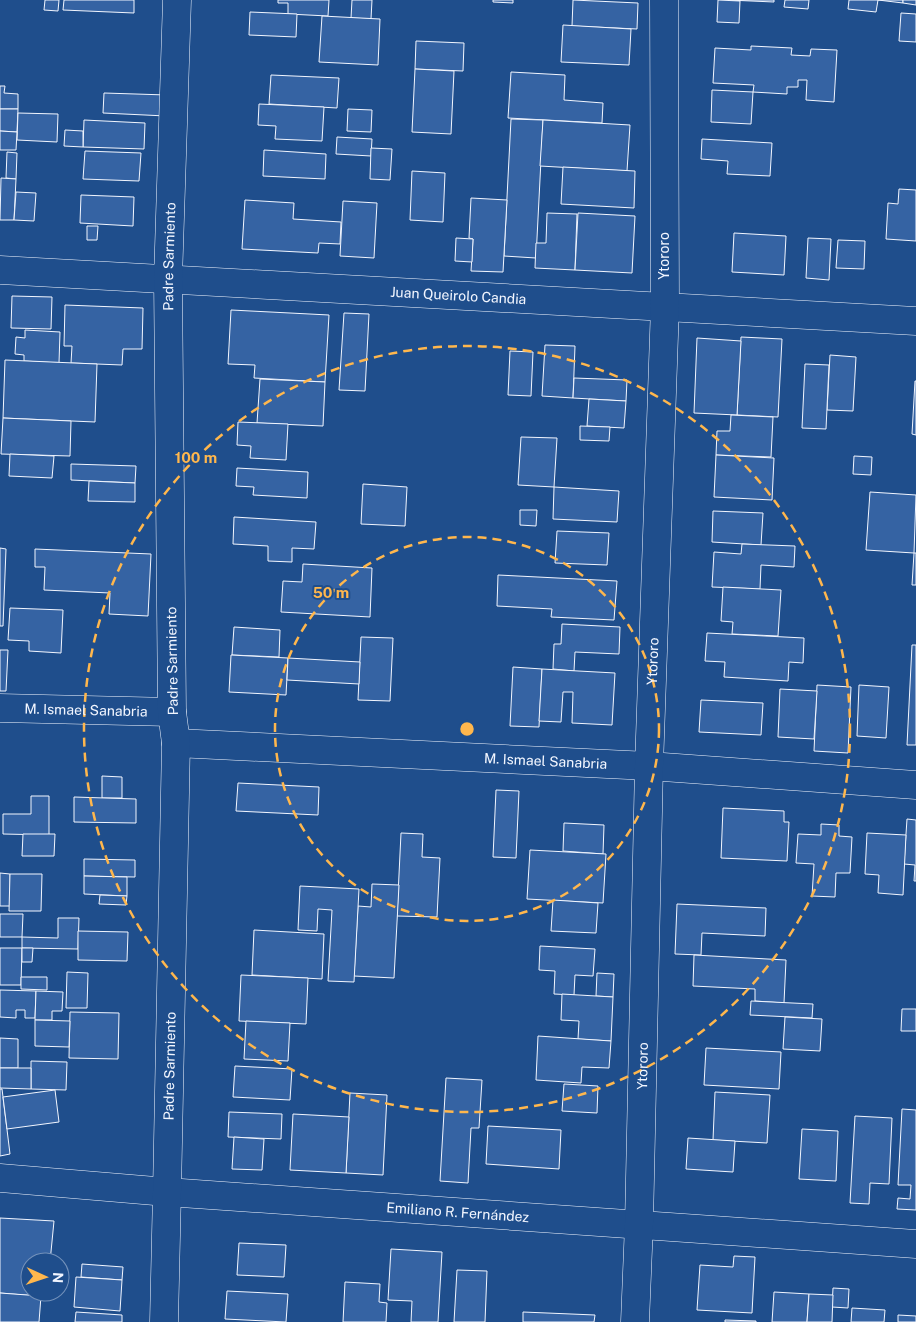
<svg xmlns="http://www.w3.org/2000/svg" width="916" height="1322" font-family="'Public Sans',sans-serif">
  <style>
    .building { fill: #3563a3; stroke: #f2f6ff }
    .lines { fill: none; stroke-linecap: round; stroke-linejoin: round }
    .minor-casing { stroke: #f2f6ff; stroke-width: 29 }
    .minor { stroke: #1f4e8c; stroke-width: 28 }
    .ring { fill: none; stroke: #ffb74d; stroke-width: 2.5; stroke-dasharray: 9 6 }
    .labels { text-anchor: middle; stroke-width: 4; stroke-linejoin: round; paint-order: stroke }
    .street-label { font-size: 14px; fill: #f2f6ff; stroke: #1f4e8c }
    .centre { fill: #ffb74d; stroke: #1f4e8c; stroke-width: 2.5 }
    .ring-label { font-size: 15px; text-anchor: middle; font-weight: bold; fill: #ffb74d; stroke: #1f4e8c; stroke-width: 4; stroke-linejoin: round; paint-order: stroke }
  </style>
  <rect width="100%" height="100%" fill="#1f4e8c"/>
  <!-- building -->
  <g class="building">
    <path d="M45 0H59L58 11 44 10Z"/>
    <path d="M64 0H134V13L63 10Z"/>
    <path d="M278 0H329L328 16 288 14V3H278Z"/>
    <path d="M352 0H372L371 19 351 18Z"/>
    <path d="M493 0H513V3L493 2Z"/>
    <path d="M573 0 638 3 637 29 572 26Z"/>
    <path d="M718 0 740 1 739 23 717 22Z"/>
    <path d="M728 0H774V2Z"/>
    <path d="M785 0H809L808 9 784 7Z"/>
    <path d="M849 0H878L876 12 848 9Z"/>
    <path d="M878 0H903V3Z"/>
    <path d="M903 0H916V5L903 3Z"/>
    <path d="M250 12 297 14 296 37 249 35Z"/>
    <path d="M901 13 916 14V42L899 41Z"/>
    <path d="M322 16 380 19 378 65 319 62Z"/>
    <path d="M563 25 631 29 629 65 561 62Z"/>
    <path d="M416 41 464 43 463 71 415 69Z"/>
    <path d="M751 46 792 48 791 55 810 56 811 49 837 50 834 102 806 100 807 80H798V87H787V94L753 92 754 85 713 83 715 48 751 50Z"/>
    <path d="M415 69 454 71 451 134 412 132Z"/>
    <path d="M511 72 565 75 564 100 603 103 602 123 508 118Z"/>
    <path d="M271 75 339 78 337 108 269 104Z"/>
    <path d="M0 86H5L4 93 18 94V109H0Z"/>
    <path d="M712 90 753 92 751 124 711 122Z"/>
    <path d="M104 93 167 95 166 116 103 113Z"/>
    <path d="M259 104 324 107 322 141 275 139 276 126 258 125Z"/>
    <path d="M0 109H18L17 132 0 131Z"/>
    <path d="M348 109 372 110 371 132 347 131Z"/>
    <path d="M18 113 58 114 57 142 17 140Z"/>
    <path d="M511 119 543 120 536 258 504 256Z"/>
    <path d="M84 120 145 123 144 149 83 147Z"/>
    <path d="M543 120 630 125 627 171 540 166Z"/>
    <path d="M65 130 83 131V147L64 146Z"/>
    <path d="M0 131 17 132 16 150H0Z"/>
    <path d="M337 137 372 139 371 156 336 154Z"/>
    <path d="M702 139 772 143 770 176 727 174 728 161 701 159Z"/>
    <path d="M371 148 392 149 390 180 370 179Z"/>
    <path d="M264 150 326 154 325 179 263 176Z"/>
    <path d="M85 151 141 153 139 181 83 179Z"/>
    <path d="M7 152 17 153 16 179 6 178Z"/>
    <path d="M563 167 635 171 634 208 561 204Z"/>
    <path d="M412 171 445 173 443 222 410 220Z"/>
    <path d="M1 178 16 179 14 220H0Z"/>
    <path d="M899 189 916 190V241L886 239 888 203 898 204Z"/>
    <path d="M16 192 36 193 34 221 14 220Z"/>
    <path d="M81 195 134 197 133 226 80 223Z"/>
    <path d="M471 198 507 200 503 272 471 271 473 239 469 238Z"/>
    <path d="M245 200 294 203 293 219 341 222 340 244 319 243 318 253 242 249Z"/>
    <path d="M343 201 377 203 374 258 340 256Z"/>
    <path d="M547 213 577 214 575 270 535 268 536 243H546Z"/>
    <path d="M578 213 635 216 632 273 575 270Z"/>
    <path d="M87 226H98L97 240H87Z"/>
    <path d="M734 233 786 236 784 275 732 272Z"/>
    <path d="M456 238 473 239 472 262 455 261Z"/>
    <path d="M808 238 831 239 829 280 806 278Z"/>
    <path d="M838 240 865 241 864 269 836 268Z"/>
    <path d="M12 296 52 297 51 329 11 328Z"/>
    <path d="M65 305 143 308 142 349H123L122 365 71 363 72 346H64Z"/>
    <path d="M231 310 329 315 325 382 254 378 255 365 228 364Z"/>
    <path d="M344 313 369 314 365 391 339 390Z"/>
    <path d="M25 330 60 332 59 363 24 361V355L15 354 16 337 25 338Z"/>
    <path d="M741 337 782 339 778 417 737 415Z"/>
    <path d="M697 338 741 341 737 415 694 413Z"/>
    <path d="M545 345 575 346 573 398 542 396Z"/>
    <path d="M510 351 533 352 531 396 508 395Z"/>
    <path d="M830 355 856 357 853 411 827 410Z"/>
    <path d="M5 360 97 364 95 422 3 418Z"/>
    <path d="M805 364 829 365 826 429 802 428Z"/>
    <path d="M574 378 627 380 626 401 573 398Z"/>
    <path d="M260 379 325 382 323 426 257 423Z"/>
    <path d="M915 381H916V435L912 434Z"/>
    <path d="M589 399 626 401 624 428 587 426Z"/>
    <path d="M731 415 773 417 771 457 716 455 717 431H730Z"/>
    <path d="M3 418 71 421 70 456 1 454Z"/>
    <path d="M238 422 288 424 286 460 250 458 251 446 237 445Z"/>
    <path d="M580 426 610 427 609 441 580 440Z"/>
    <path d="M521 437 557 438 554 487 518 485Z"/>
    <path d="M10 454 54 456 52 478 9 476Z"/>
    <path d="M716 455 774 458 772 500 714 497Z"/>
    <path d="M854 456 872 457 871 475 853 474Z"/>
    <path d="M71 464 136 466 135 483 71 480Z"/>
    <path d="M237 468 308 472 307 498 253 495 254 487 236 486Z"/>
    <path d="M89 481 135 483V502L88 501Z"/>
    <path d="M363 484 407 487 405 526 361 524Z"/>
    <path d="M554 487 619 491 617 522 553 519Z"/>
    <path d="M870 492 916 495 914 553 866 550Z"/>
    <path d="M520 510H537L536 526 520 525Z"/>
    <path d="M713 511 763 513 761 545 712 542Z"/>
    <path d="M234 517 316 522 314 549 292 548V562L268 561V546L233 544Z"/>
    <path d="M557 531 609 533 607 565 555 563Z"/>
    <path d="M742 544 795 546 794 567 761 565 760 589 712 587 714 552 741 554Z"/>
    <path d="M0 548 6 549 3 626H0Z"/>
    <path d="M35 549 151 554 148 616 109 614 110 593 44 590 45 567H35Z"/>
    <path d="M914 553H916V585H912Z"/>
    <path d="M303 564 372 568 370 617 281 612 283 581 302 582Z"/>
    <path d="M498 575 617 581 614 620 551 617 552 609 497 606Z"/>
    <path d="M723 587 781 590 778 636 732 634 733 622 721 621Z"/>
    <path d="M10 608 63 610 61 653 29 651V641L8 640Z"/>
    <path d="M562 624 620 627 619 654 575 652 574 671 553 669 554 644H561Z"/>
    <path d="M234 627 280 630 279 657 232 655Z"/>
    <path d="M707 633 804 638 803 663 789 662 788 681 724 677 725 662 705 661Z"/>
    <path d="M361 637 393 638 390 701 358 700Z"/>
    <path d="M912 645H916V745H907Z"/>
    <path d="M0 650H8L6 691H0Z"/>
    <path d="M231 655 288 658 286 695 229 692Z"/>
    <path d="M288 658 360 662 359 684 287 680Z"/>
    <path d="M513 667 542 669 539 727 510 726Z"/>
    <path d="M542 669 615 673 612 725 572 723 573 692H563L561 722 539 721Z"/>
    <path d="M817 685 851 687 848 753 814 751Z"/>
    <path d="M859 685 889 687 886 738 857 736Z"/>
    <path d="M780 689 817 691 814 739 778 737Z"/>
    <path d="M701 700 763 703 761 735 699 732Z"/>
    <path d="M102 776 122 777V798H102Z"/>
    <path d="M238 783 319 787 318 815 236 811Z"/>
    <path d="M496 790 519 791 516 858 493 857Z"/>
    <path d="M31 796H49V835L3 834V814H31Z"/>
    <path d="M74 797 136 799V823L74 822Z"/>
    <path d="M723 808 784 811V822H789L787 861 721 858Z"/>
    <path d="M907 819 916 820V881H914L915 865 904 864Z"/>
    <path d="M564 823 604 825 603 854 563 851Z"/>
    <path d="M821 824 839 825V836L852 837 850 873H836L835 897 812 896 814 864 796 863 798 834 821 835Z"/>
    <path d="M401 833 423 834 422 857 440 858 437 917 397 916Z"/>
    <path d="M867 833 906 835 903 895 878 893 879 875 865 874Z"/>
    <path d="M23 834H55L54 856H22Z"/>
    <path d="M530 850 606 854 603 903 527 899Z"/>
    <path d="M84 859 135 860V877L84 876Z"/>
    <path d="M0 873 10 874V906H0Z"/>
    <path d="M10 874H42L41 911H9Z"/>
    <path d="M84 876 127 877V896L84 894Z"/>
    <path d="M372 884 399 885 394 978 354 976 358 906 371 907Z"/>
    <path d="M300 886 359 889 354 982 328 981 332 910 318 909 317 931 298 930Z"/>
    <path d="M100 895 127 896 126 905 99 904Z"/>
    <path d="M553 900 598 903 596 933 551 931Z"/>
    <path d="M677 904 766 908 765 936 702 933 701 955 675 954Z"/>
    <path d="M0 914H23L22 937H0Z"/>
    <path d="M58 918H79L78 949 22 948V937L58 938Z"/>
    <path d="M254 930 324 934 322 979 252 975Z"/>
    <path d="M78 931 128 932 127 961 78 960Z"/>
    <path d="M540 946 595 949 593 976 575 975 574 995 554 994 555 971 539 970Z"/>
    <path d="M0 948H22L21 985H0Z"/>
    <path d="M22 948H33L32 962H22Z"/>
    <path d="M694 955 786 960 784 1003 755 1001V989L693 986Z"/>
    <path d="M67 972 88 973 87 1008H66Z"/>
    <path d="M597 973 614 974 613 997 596 996Z"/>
    <path d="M241 975 308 978 306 1024 239 1021Z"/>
    <path d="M21 977H47V990L21 989Z"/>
    <path d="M0 990 36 991 35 1018H25V1010H16V1018L0 1017Z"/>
    <path d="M36 991 63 992 62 1011H52V1020H35Z"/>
    <path d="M562 994 613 997 611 1041 578 1039 579 1021 561 1020Z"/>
    <path d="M751 1001 813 1004 812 1018 750 1015Z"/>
    <path d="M902 1009H916V1031H901Z"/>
    <path d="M70 1012 119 1013 118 1059 69 1058Z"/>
    <path d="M785 1017 822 1019 820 1051 783 1049Z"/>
    <path d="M35 1020 70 1021 69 1047 35 1046Z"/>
    <path d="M246 1021 290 1023 288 1061 244 1059Z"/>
    <path d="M538 1036 611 1041 609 1068 582 1067 581 1083 536 1080Z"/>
    <path d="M0 1038 18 1039V1068H0Z"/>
    <path d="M706 1048 781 1052 779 1089 704 1085Z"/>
    <path d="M31 1061 67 1062 66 1090 31 1089Z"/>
    <path d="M235 1066 292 1069 290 1100 233 1097Z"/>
    <path d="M0 1068H31V1089L0 1088Z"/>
    <path d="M446 1078 482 1080 479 1128H471L468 1183 440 1181Z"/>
    <path d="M564 1084 598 1086 597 1113 562 1111Z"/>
    <path d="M0 1089H2L3 1097 10 1154 0 1156Z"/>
    <path d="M55 1090 59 1122 7 1129 3 1097Z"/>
    <path d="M715 1092 770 1095 767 1143 713 1140Z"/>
    <path d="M350 1093 387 1095 383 1175 346 1173Z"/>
    <path d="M902 1109 916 1110V1210L897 1209 898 1198 910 1199 911 1185H898Z"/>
    <path d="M229 1112 282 1114 281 1139 228 1137Z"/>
    <path d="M293 1114 349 1117 346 1173 290 1170Z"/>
    <path d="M855 1116 892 1118 889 1184 870 1183 869 1204 850 1203Z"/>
    <path d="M488 1126 561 1130 559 1169 486 1164Z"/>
    <path d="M802 1129 838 1131 836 1181 799 1179Z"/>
    <path d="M234 1137 264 1139 262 1170 232 1169Z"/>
    <path d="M688 1138 735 1141 733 1172 686 1169Z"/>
    <path d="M0 1218 54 1221 50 1262H30V1292H48V1297L0 1293Z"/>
    <path d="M239 1243 286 1245 284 1277 237 1275Z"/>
    <path d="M391 1249 442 1252 438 1322H411L412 1301 388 1300Z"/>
    <path d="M734 1256 755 1257 752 1313 697 1310 700 1265 733 1267Z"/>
    <path d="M82 1264 123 1267 122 1280 81 1277Z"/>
    <path d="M457 1270 487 1271 485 1322H454Z"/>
    <path d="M76 1277 122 1280 120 1311 74 1307Z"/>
    <path d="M345 1282 380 1284 379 1302 387 1303 386 1322H343Z"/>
    <path d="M833 1288 849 1289 848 1308 832 1307Z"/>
    <path d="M227 1291 288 1294 286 1322 225 1319Z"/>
    <path d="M774 1292 809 1294 807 1322H772Z"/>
    <path d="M0 1293 41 1296 39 1322H0Z"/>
    <path d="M809 1294 833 1295 832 1322H807Z"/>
    <path d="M852 1308 885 1310 884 1322H851Z"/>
    <path d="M76 1312 122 1315V1322H75Z"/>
    <path d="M523 1312 595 1315 594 1322H523Z"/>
    <path d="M898 1315 916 1316V1322H898Z"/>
    <path d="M725 1320 756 1321V1322H725Z"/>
  </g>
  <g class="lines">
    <!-- minor casing -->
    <g class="minor-casing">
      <g id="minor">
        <path id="s1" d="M0 270 916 321"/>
        <path id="s2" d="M0 708 172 712"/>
        <path id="s3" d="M176 743 649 766 916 785"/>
        <path id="s4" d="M0 1178 167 1192 916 1244"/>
        <path id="s5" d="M164 1322 167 1192 176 743 172 712 168 279 177 0"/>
        <path id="s6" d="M635 1322 639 1224 649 766 665 306 664 0"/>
      </g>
    </g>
    <!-- minor -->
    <use href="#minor" class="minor"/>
  </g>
  <!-- distance rings -->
  <g class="ring">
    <circle cx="467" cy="729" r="192"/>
    <circle cx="467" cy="729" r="383"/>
  </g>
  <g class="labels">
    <!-- street labels -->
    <g class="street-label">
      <text dy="5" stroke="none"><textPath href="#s5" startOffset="1066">Padre Sarmiento</textPath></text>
      <text transform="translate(664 256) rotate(-90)" y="5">Ytororo</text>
      <text dy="5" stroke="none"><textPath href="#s1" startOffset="459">Juan Queirolo Candia</textPath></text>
      <text transform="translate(172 661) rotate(-91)" y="5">Padre Sarmiento</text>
      <text dy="5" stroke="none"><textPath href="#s6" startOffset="661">Ytororo</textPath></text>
      <text dy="5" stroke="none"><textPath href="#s2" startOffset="86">M. Ismael Sanabria</textPath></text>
      <text dy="5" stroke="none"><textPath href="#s3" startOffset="370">M. Ismael Sanabria</textPath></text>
      <text dy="5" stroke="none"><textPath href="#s5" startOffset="256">Padre Sarmiento</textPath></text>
      <text dy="5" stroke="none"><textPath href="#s6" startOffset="256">Ytororo</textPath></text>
      <text dy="5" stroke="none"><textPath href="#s4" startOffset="459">Emiliano R. Fernández</textPath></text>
    </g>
  </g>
  <circle cx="467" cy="729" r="8" class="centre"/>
  <g class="ring-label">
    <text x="196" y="463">100 m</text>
    <text x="331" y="598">50 m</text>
  </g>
  <!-- north arrow -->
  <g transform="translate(45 1277) rotate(93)"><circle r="24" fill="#1f4e8c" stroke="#7391ba"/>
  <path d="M0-4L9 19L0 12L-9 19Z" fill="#ffb74d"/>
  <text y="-8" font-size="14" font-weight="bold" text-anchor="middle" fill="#f2f6ff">N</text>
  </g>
</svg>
